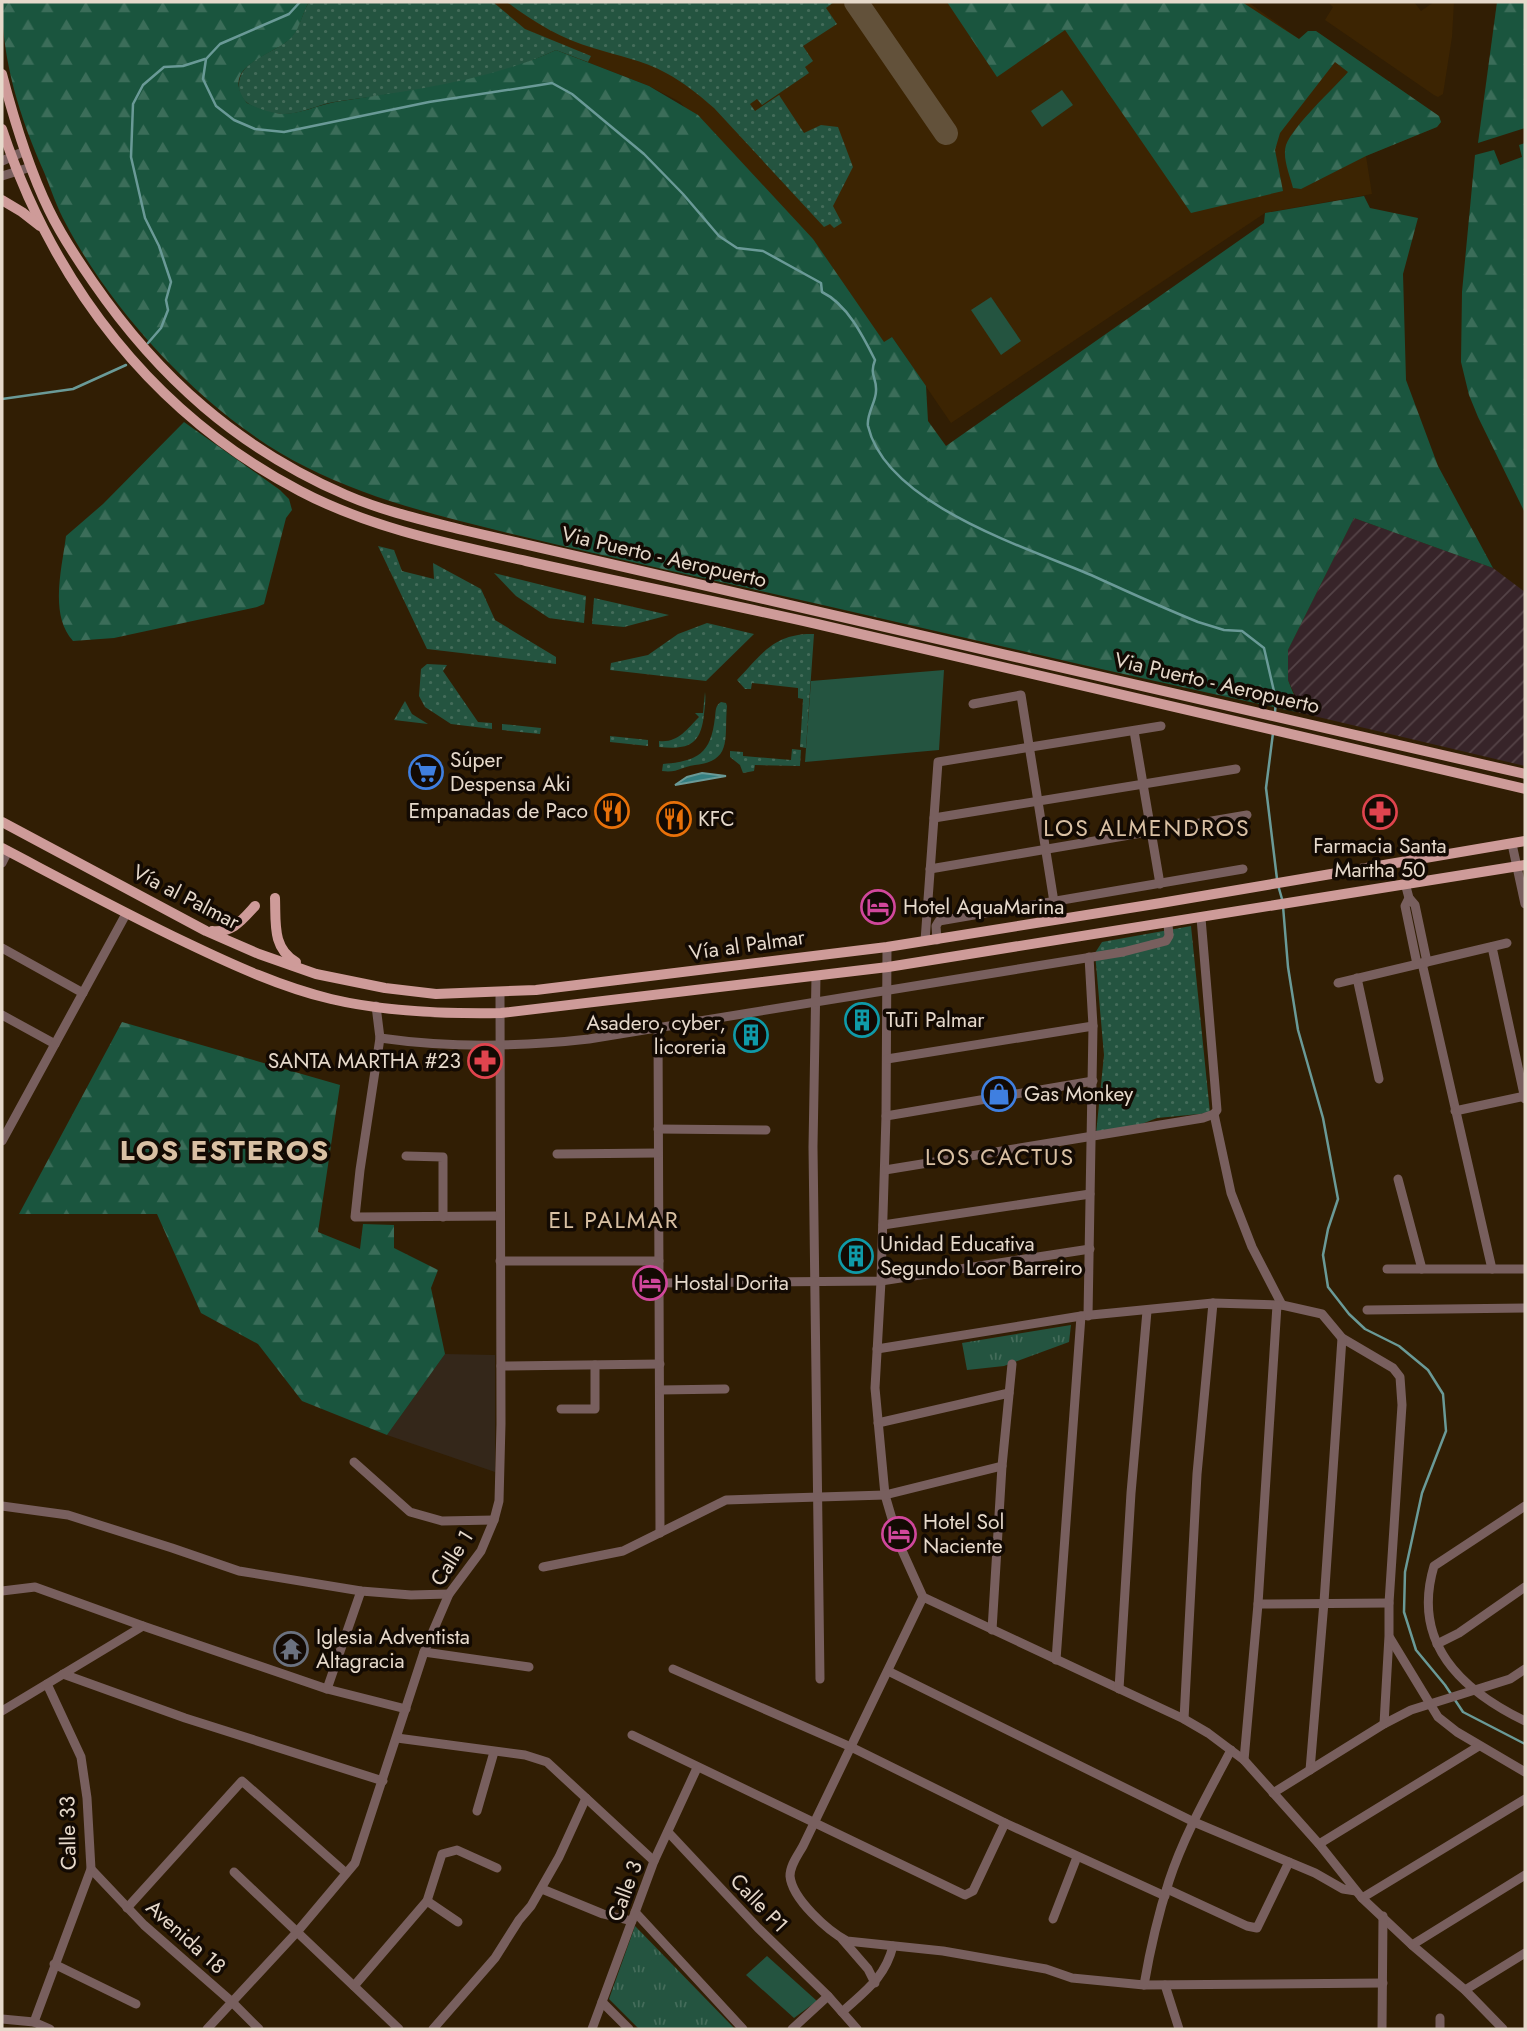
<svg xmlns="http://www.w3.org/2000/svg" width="1527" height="2031" font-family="Jost,sans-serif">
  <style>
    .built { fill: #3c2402 }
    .industrial { fill: url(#industrial-furrows) }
    .education { fill: #34271a }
    .grass { fill: url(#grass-dots) }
    .forest { fill: url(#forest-firs) }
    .park { fill: url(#park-tufts) }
    .garden { fill: #245440 }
    .water { fill: #357f81; stroke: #6a9a97; stroke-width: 2 }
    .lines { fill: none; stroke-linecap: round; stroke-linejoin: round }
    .stream { stroke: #6a9a97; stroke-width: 2.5 }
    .taxiway { stroke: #62513a; stroke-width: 24 }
    .minor { stroke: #785f5e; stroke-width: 9 }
    .major { stroke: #ce9b99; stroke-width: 10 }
    .labels { text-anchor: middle; stroke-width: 7; stroke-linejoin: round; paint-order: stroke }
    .street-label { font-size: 21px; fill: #e6d9cb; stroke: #130a03 }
    .poi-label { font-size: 21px; fill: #e6d9cb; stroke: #130a03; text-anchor: start }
    .neighbourhood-label { font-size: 23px; letter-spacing: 2px; fill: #d9c0a3; stroke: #130a03 }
    .district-label { font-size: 28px; font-weight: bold; letter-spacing: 2px; fill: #d9c0a3; stroke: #130a03 }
  </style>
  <defs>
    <pattern id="industrial-furrows" width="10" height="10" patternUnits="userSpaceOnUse" patternTransform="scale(1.75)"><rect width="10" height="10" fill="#372429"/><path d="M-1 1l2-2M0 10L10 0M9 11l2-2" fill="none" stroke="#544347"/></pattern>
    <pattern id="grass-dots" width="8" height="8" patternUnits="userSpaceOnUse" patternTransform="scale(1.75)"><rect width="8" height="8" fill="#245440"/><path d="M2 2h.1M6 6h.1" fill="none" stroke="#446c5a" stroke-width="1.8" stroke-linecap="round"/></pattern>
    <pattern id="forest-firs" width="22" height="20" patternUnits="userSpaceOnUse" patternTransform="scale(1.75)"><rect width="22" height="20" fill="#1a553e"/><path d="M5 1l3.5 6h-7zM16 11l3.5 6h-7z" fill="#3b6d59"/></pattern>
    <pattern id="park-tufts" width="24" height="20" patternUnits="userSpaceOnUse" patternTransform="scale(1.75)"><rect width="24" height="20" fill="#245440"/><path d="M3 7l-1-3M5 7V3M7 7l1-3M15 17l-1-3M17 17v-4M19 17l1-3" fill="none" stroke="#446c5a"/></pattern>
  </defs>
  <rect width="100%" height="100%" fill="#311e04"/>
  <!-- built -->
  <g class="built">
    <path d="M309 2H1248L1299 39 1308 31H1316L1439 116 1441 122 1437 127 1366 156 1372 194 1265 213 951 423 892 337 884 343 680 102 649 86 556 50 292 37Z"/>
    <path d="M1328 2H1414L1421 11 1434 2H1454L1452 37 1443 94 1438 97 1434 95 1325 20 1333 7Z"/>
  </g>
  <!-- industrial -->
  <path class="industrial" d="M1354 518 1493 568 1525 592V766L1297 712 1300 710 1298 702 1288 680V650Z"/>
  <!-- education -->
  <path class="education" d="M445 1354 495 1355V1472L387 1435Z"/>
  <!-- grass -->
  <g class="grass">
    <path d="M309 2H493L525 29 591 56 588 62 556 50C529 62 500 74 471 80 426 91 379 95 334 102 317 105 299 115 282 114 266 113 241 106 239 89 236 57 278 55 293 35 300 26 303 12 309 2Z"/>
    <path d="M507 2H834L826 8 837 24 803 46 813 61 805 67 809 73 762 105 757 99 750 104 755 111 779 95 804 133 821 125 838 127 853 167 833 206 842 223 834 228 830 224 824 227 714 108C699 95 683 82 666 73 643 60 618 56 593 48 562 39 533 22 507 2Z"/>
    <path d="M378 546 394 550 402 571 434 579 433 563 481 589 495 620 556 657V664L427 649Z"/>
    <path d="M494 573 586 596 584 623 549 618 516 596Z"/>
    <path d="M594 598 669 615 624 627 592 624Z"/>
    <path d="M707 623 754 634 706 681 610 670 611 663 648 655 678 634Z"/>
    <path d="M814 634 806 748 800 747 803 699 798 698V688L752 683 751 689H745L737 680C762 654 774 633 814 634Z"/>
    <path d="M427 664 447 665 443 671 478 722 492 723V729L451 724 425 707 419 696 421 669Z"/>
    <path d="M705 692C706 698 705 706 704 714 701 745 688 750 659 747V741C678 743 686 730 699 717L695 713H703Z"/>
    <path d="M405 701 412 714 428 724 394 720Z"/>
    <path d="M721 702 726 703 727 706C724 738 733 761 695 765 681 767 678 773 662 771L663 764C698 761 711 754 715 717 716 710 715 706 721 702Z"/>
    <path d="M502 724 541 728 540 734 502 730Z"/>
    <path d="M610 736 648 740V746L610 742Z"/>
    <path d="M792 749 801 750 800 766 755 765 754 771 743 773 740 765 730 757V751L743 752V756L791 760Z"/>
    <path d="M1191 926 1210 1113 1157 1118 1134 1127 1096 1134 1104 1055 1095 953 1102 942Z"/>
  </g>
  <!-- forest -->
  <g class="forest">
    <path d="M2 2H309C303 12 300 28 292 37 275 56 217 65 247 103 257 108 271 113 283 114 300 114 318 105 335 102 412 90 485 82 556 50L649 86 698 115 813 239 884 342 892 337 926 386 928 421 946 446 1264 223 1265 213 1364 196 1370 208 1418 218 1403 274 1406 380 1438 466 1493 568 1354 518 1288 650V680L1300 710 1297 712C1103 671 910 624 716 581 645 565 574 549 504 532 436 515 369 499 306 467 211 420 115 317 66 224 57 208 51 189 44 172 20 118 2 61 2 2Z"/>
    <path d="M947 2H1242L1299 39 1308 31H1316L1439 116 1441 122 1437 127 1366 156 1301 189 1293 188C1290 175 1282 158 1286 145 1293 126 1333 89 1348 72L1335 62 1280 133 1275 150 1283 191 1191 213 1065 30 997 77Z"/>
    <path d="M1497 2H1525V128L1478 143Z"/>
    <path d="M1525 143V513L1478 417 1469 395 1461 362 1462 292 1475 155 1494 150 1500 165 1522 157 1519 145Z"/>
    <path d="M184 422 280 490 289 499 292 510 286 518 264 604 257 607 114 638 73 641C49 615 62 568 66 536L103 504Z"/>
    <path d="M122 1022 340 1085 318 1232 360 1249 363 1224 394 1225V1248L438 1270 431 1288 445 1354 387 1435 302 1401 258 1344 201 1313 157 1214H19Z"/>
  </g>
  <!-- park -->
  <g class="park">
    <path d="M1071 1325 1069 1342 1004 1366 967 1370 962 1343Z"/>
    <path d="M635 1926 735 2029H639L609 1999Z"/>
  </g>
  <!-- garden -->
  <g class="garden">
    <path d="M1062 90 1073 105 1042 127 1031 111Z"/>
    <path d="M991 297 1021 341 1001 355 971 310Z"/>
    <path d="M944 670 939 750 805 762 811 681Z"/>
    <path d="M767 1956 817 2001 794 2018 746 1975Z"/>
  </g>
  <!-- water -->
  <path class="water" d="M702 773 726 776 675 785 687 777Z"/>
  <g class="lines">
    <!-- stream -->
    <g class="stream">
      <path d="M300 2 289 14 220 44 206 59 203 79 216 106 234 120 255 129 284 132 429 102 540 85 552 83 572 94 644 154 683 194 719 236 737 248 763 251 821 283 822 292C847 304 863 336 875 360 869 376 877 377 876 391 876 402 866 415 868 426 886 504 1025 547 1091 575 1126 591 1161 607 1198 622L1224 630 1242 631 1264 648 1276 700 1275 712"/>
      <path d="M148 343 161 328 168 310 166 300 171 282 159 246 145 218 131 157 133 104 143 85 164 67 183 66 205 59"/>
      <path d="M2 399 73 389 126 365"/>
      <path d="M1273 733 1266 788 1277 879"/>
      <path d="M1278 885 1282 899"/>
      <path d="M1283 906 1288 967 1298 1030 1323 1118 1338 1199 1328 1229 1323 1255 1328 1287 1349 1314 1365 1329 1399 1346 1428 1370 1443 1394 1446 1431 1422 1493 1405 1572 1404 1612 1416 1650 1445 1685 1463 1712 1525 1744"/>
    </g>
    <!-- taxiway -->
    <path class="taxiway" d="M856 2 946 133"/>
    <!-- minor -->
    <g class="minor">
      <path d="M2 161 25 151"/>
      <path d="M2 176 31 167"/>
      <path d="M973 704 1021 695 1054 902"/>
      <path d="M1134 731 1160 884"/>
      <path d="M934 818 1236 769"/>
      <path d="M1512 844 1525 904"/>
      <path d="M2 863 8 851"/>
      <path d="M930 869 1247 815"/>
      <path d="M1405 883 1409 898 1415 905 1427 962"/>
      <path d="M1409 898 1405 906 1417 964"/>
      <path d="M937 940 936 926 939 921 1243 869"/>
      <path d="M925 941 938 762 1161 726"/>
      <path d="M887 947 886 1116 881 1281 875 1388 885 1495 900 1546 923 1597 1184 1719 1208 1733 1244 1760 1319 1844 1362 1898 1412 1945 1465 1990 1503 2029"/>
      <path d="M1492 947 1525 1099"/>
      <path d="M2 948 83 993"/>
      <path d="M1422 963 1492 1269"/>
      <path d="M816 976 813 1147 820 1679"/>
      <path d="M1357 978 1379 1079"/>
      <path d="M1338 983 1507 943"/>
      <path d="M376 1006 380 1038 360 1170 355 1217 500 1216"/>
      <path d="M2 1015 55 1044"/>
      <path d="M658 1029 660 1533"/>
      <path d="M380 1038C450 1048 519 1047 589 1039L1123 952 1166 941 1169 936 1168 924"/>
      <path d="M887 1059 1093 1026"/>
      <path d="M1455 1111 1525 1096"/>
      <path d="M1214 1114 1231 1193 1252 1247 1282 1305"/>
      <path d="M886 1116 1093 1081"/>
      <path d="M658 1129 766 1130"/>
      <path d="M2 1141 126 914"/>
      <path d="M557 1154 658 1153"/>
      <path d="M406 1156 443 1157V1217"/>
      <path d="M885 1170 1203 1118 1214 1114 1217 1110 1201 918"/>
      <path d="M1398 1179 1422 1269"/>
      <path d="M883 1225 1090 1194"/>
      <path d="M500 1261H659"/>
      <path d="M1387 1269H1525"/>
      <path d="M659 1283 881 1281 1090 1249"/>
      <path d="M1367 1310 1525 1308"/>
      <path d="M1088 1316 1093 1026 1089 957"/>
      <path d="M877 1349 1081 1316 1213 1303 1282 1305 1322 1314 1342 1338 1393 1368 1400 1377 1402 1405 1389 1603V1636L1384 1724"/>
      <path d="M501 1366 660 1364"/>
      <path d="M660 1390 725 1389"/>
      <path d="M561 1409H595V1365"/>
      <path d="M878 1423 1009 1393"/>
      <path d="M354 1462 410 1512 442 1521 494 1520"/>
      <path d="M2 1506 68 1515 172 1548 239 1571 361 1591 411 1595 449 1594"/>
      <path d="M1525 1506 1434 1566C1411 1643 1461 1690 1525 1721"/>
      <path d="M543 1567 623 1551 726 1500 885 1495 1002 1466"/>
      <path d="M2 1591 35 1587 143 1626 327 1689 406 1709"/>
      <path d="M923 1597 803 1846C798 1855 790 1865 790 1876 792 1899 828 1931 847 1941L943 1951 1046 1969 1072 1978 1144 1985 1383 1983"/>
      <path d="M1258 1604 1389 1603"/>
      <path d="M992 1630 1002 1466 1012 1364"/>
      <path d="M1390 1638 1438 1717 1457 1732 1525 1772"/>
      <path d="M1437 1644 1459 1633 1525 1587"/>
      <path d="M424 1652 529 1667"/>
      <path d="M1056 1660 1081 1316"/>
      <path d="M673 1669 851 1747 1005 1823 1165 1896"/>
      <path d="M888 1671 1194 1822 1315 1873 1343 1889 1356 1891"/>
      <path d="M63 1674 185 1718 383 1781"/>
      <path d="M327 1689 361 1591"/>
      <path d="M1119 1689 1131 1493 1147 1311"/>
      <path d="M2 1711 143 1626"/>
      <path d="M1184 1719 1197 1474 1213 1303"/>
      <path d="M632 1735 965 1895 973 1891 1005 1823"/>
      <path d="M397 1738 525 1755 547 1762 654 1861"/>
      <path d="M1244 1760 1258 1604 1277 1305"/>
      <path d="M1310 1770 1324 1602 1342 1338"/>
      <path d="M1273 1793 1384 1724 1411 1710 1510 1679 1525 1669"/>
      <path d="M477 1811 494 1752"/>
      <path d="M668 1832 758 1928 828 1996 857 2029"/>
      <path d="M1319 1844 1479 1746"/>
      <path d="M91 1869 144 1925 232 2002 259 2029"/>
      <path d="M234 1872 399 2029"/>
      <path d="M542 1889 603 1914 632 1921"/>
      <path d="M1167 1889 1247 1926 1257 1928 1289 1862"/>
      <path d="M1362 1898 1525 1799"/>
      <path d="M427 1901 458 1922"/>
      <path d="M127 1908 242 1781 346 1873"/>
      <path d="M635 1912 743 2029"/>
      <path d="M1053 1919 1077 1857"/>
      <path d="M842 1939 868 1969 875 1983"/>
      <path d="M1412 1945 1525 1875"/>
      <path d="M54 1964 136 2004"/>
      <path d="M1144 1985C1150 1950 1158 1915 1169 1881 1184 1835 1209 1792 1231 1750"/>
      <path d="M1165 1985 1179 2029"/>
      <path d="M354 1986 427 1901 442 1854 457 1850 497 1868"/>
      <path d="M1465 1990 1525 1953"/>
      <path d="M602 2002 629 2029"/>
      <path d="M842 2012C865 1991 885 1978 893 1946"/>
      <path d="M1440 2018V2029"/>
      <path d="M2 2019 34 2022 50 2029"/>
      <path d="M34 2022 91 1869 87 1798 81 1757 47 1684"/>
      <path d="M207 2029 297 1932 355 1863 424 1652 449 1594 481 1551 494 1520 499 1501 501 1424 500 993"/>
      <path d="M433 2029 495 1958 519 1920 531 1906 559 1857 586 1798"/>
      <path d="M592 2029 654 1861 697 1768"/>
      <path d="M792 2029 828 1996"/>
      <path d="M1382 2029 1383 1916"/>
    </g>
    <!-- major -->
    <g class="major">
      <path d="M2 74C14 120 28 167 49 210 61 235 77 259 93 282 159 378 238 448 346 495 383 511 423 520 463 530L1525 774"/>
      <path d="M2 129C54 285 153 414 300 491 370 528 450 544 526 561 623 583 720 602 817 624 1054 677 1289 734 1525 789"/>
      <path d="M2 200 22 212 40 226"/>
      <path d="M2 822 206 931 259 954 316 974 385 988 436 994 536 990 887 947 1161 903 1525 841"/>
      <path d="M2 848C63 880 124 913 187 943 233 965 281 987 331 999 386 1012 444 1014 501 1013L888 967 1525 865"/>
      <path d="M275 898C276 923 272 948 296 962"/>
      <path d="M212 931C233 933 242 920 255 906"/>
    </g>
  </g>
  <!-- icons -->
  <defs>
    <g id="supermarket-ring" transform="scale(1.75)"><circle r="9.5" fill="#130a03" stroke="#3f7fe0" stroke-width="1.5"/><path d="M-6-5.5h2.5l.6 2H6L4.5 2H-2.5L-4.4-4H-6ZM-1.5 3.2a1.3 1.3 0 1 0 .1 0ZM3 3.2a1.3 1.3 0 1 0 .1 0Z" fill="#3f7fe0"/></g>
    <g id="restaurant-ring" transform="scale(1.75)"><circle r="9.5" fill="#130a03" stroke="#e8710a" stroke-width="1.5"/><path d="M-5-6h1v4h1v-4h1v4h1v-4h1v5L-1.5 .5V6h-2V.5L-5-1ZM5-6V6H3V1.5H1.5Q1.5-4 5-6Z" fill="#e8710a"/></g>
    <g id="pharmacy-ring" transform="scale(1.75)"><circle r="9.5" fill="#130a03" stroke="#e0444e" stroke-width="1.5"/><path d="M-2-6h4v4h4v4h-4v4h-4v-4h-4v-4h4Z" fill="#e0444e"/></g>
    <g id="hotel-ring" transform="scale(1.75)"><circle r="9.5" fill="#130a03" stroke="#d1479c" stroke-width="1.5"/><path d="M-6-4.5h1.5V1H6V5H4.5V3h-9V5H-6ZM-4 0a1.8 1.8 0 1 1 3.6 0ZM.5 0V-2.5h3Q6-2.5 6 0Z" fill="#d1479c"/></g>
    <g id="building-ring" transform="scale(1.75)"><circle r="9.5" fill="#130a03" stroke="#0f9aa8" stroke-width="1.5"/><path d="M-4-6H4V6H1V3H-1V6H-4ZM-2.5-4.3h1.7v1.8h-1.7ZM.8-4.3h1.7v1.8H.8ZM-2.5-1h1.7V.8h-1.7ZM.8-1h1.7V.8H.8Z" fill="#0f9aa8"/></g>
    <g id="shop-ring" transform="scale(1.75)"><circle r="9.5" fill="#130a03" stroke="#3f7fe0" stroke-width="1.5"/><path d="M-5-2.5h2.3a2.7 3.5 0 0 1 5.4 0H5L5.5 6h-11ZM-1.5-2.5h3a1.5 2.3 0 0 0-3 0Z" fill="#3f7fe0"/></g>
    <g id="temple-ring" transform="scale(1.75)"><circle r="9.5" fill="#130a03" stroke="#6b7280" stroke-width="1.5"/><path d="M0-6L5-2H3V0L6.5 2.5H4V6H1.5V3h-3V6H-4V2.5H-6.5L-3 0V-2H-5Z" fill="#6b7280"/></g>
  </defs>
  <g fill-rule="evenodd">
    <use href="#supermarket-ring" x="426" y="772"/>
    <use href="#restaurant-ring" x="612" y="811"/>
    <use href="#pharmacy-ring" x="1380" y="812"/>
    <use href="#restaurant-ring" x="674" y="819"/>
    <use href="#hotel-ring" x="878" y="907"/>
    <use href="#building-ring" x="862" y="1020"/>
    <use href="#building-ring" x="751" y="1035"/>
    <use href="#pharmacy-ring" x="485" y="1061"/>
    <use href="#shop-ring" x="999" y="1094"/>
    <use href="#building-ring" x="856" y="1256"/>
    <use href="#hotel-ring" x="650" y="1283"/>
    <use href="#hotel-ring" x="899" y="1534"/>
    <use href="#temple-ring" x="291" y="1649"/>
  </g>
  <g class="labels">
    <!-- street labels -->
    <g class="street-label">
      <text transform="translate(664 557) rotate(13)" y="7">Via Puerto - Aeropuerto</text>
      <text transform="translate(1217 683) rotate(13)" y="7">Via Puerto - Aeropuerto</text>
      <text transform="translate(186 897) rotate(27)" y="7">Vía al Palmar</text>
      <text transform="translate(747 945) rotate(-8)" y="7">Vía al Palmar</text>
      <text transform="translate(452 1558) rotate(-58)" y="7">Calle 1</text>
      <text transform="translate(68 1833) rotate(-91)" y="7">Calle 33</text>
      <text transform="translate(625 1891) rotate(-70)" y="7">Calle 3</text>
      <text transform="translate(759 1903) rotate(46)" y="7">Calle P1</text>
      <text transform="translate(186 1937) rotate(42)" y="7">Avenida 18</text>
    </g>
    <!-- poi labels -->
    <g class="poi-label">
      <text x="450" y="767">Súper<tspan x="450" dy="24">Despensa Aki</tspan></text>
      <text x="588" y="818" text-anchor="end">Empanadas de Paco</text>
      <text x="698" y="826">KFC</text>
      <text x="1380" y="853" text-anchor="middle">Farmacia Santa<tspan x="1380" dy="24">Martha 50</tspan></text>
      <text x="903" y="914">Hotel AquaMarina</text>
      <text x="886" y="1027">TuTi Palmar</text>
      <text x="726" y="1030" text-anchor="end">Asadero, cyber,<tspan x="726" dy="24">licoreria</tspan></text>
      <text x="461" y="1068" text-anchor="end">SANTA MARTHA #23</text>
      <text x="1024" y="1101">Gas Monkey</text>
      <text x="880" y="1251">Unidad Educativa<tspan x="880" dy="24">Segundo Loor Barreiro</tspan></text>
      <text x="674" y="1290">Hostal Dorita</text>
      <text x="923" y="1529">Hotel Sol<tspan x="923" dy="24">Naciente</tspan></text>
      <text x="316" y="1644">Iglesia Adventista<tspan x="316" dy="24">Altagracia</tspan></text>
    </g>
    <!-- neighbourhood labels -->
    <g class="neighbourhood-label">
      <text x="1147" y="836">LOS ALMENDROS</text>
      <text x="1000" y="1165">LOS CACTUS</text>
      <text x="614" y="1228">EL PALMAR</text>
    </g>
    <!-- district labels -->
    <g class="district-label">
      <text x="225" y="1160">LOS ESTEROS</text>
    </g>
  </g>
  <!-- border -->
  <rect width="1527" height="2031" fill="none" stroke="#e6d9cb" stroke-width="7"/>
</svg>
